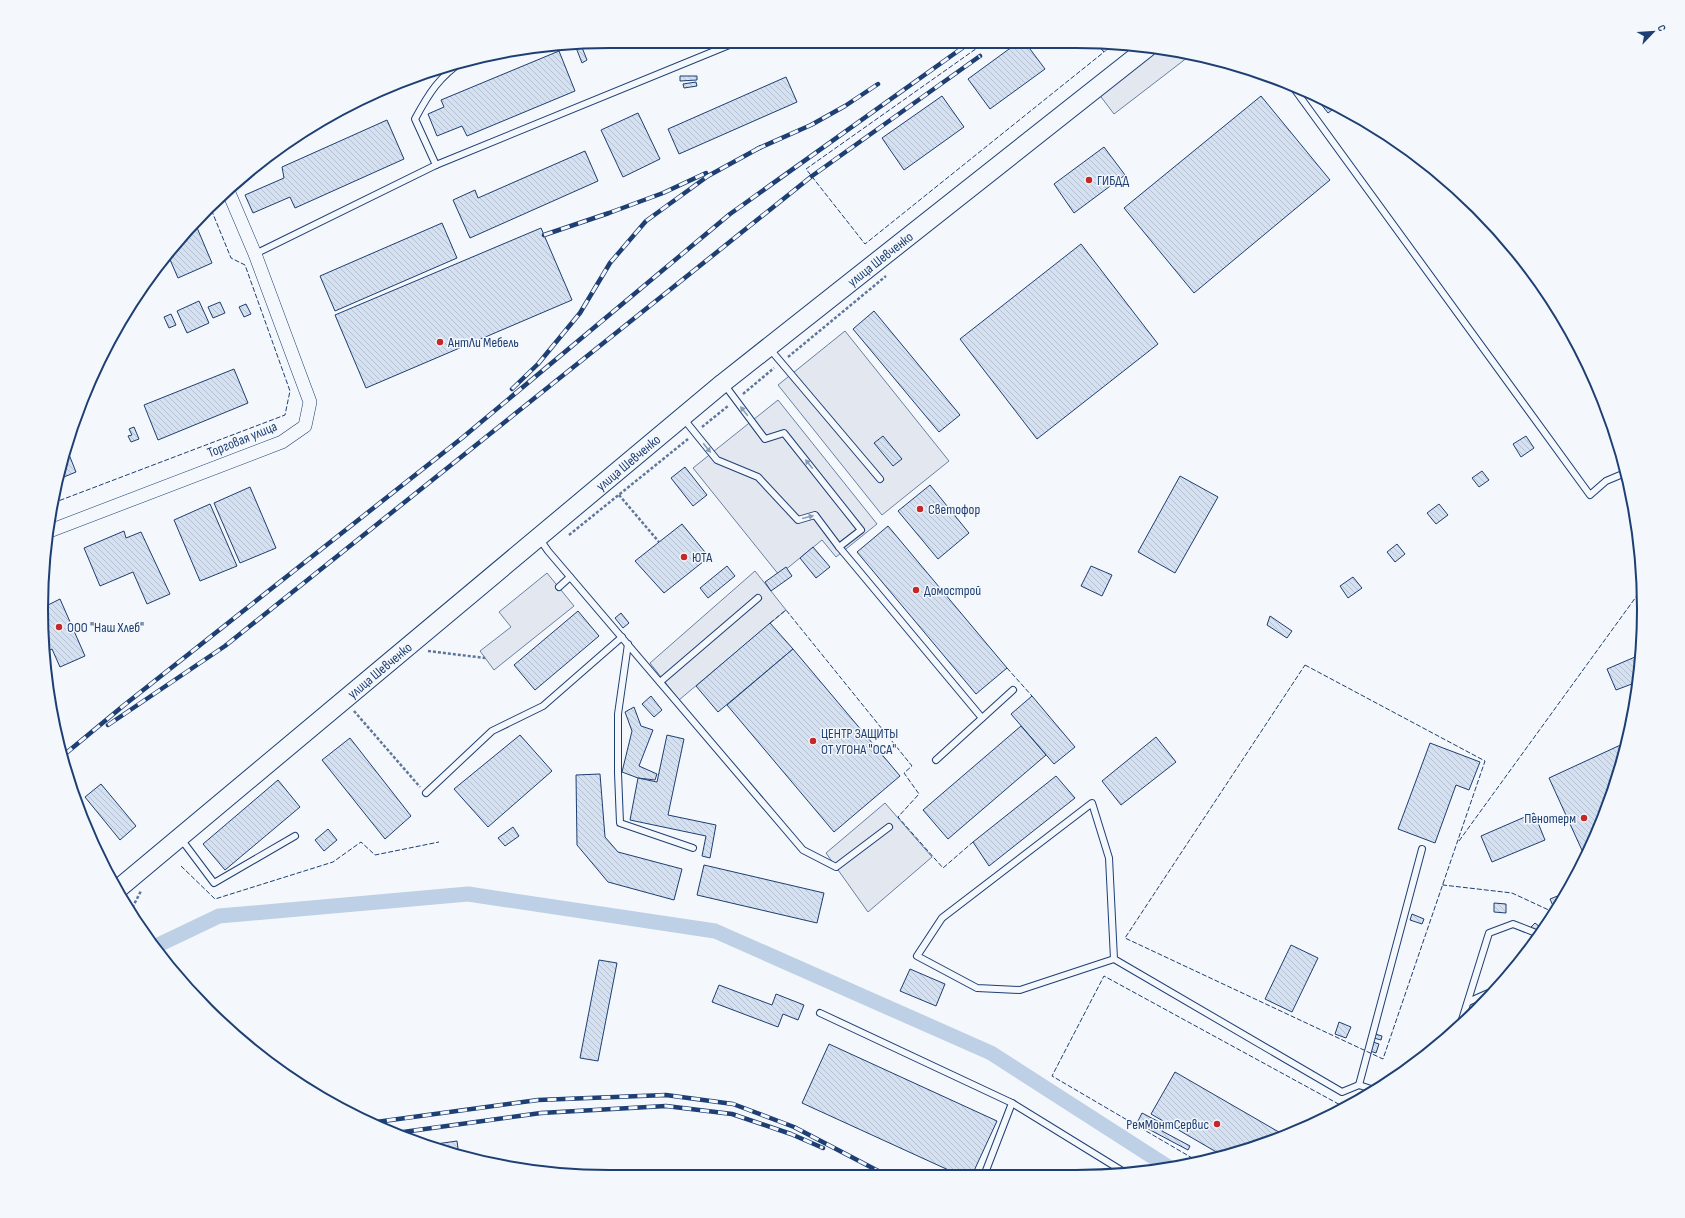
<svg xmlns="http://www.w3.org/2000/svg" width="1685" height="1218" font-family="'Sofia Sans Condensed',sans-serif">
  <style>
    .parking { fill: #e3e8f0; stroke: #687fa3 }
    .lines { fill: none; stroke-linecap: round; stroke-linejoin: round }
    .canal { stroke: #bed0e5; stroke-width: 15 }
    .building { fill: url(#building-back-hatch); stroke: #1d3f73 }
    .lane-casing { stroke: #1d3f73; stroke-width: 8 }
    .street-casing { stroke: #1d3f73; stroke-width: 14 }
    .secondary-casing { stroke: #1d3f73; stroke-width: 20 }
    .path { stroke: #5e769c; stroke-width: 2.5; stroke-dasharray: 3 2; stroke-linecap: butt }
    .lane { stroke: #f4f7fb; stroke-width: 6 }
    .street { stroke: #f4f7fb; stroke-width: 13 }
    .secondary { stroke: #f4f7fb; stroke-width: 18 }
    .rail-casing { stroke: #1d3f73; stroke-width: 4.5 }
    .rail { stroke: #f4f7fb; stroke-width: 3; stroke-dasharray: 9; stroke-linecap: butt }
    .fence { stroke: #1d3f73; stroke-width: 1; stroke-dasharray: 5 2; stroke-linecap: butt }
    .oneway { fill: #889bb7 }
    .poi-dot { fill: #c62828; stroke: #f4f7fb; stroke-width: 1.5 }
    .labels { text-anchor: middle; stroke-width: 3; stroke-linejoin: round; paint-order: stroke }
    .poi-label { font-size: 14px; fill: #1d3f73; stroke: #f4f7fb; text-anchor: start }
    .street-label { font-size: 14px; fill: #1d3f73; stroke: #f4f7fb }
    .rim { fill: none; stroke: #1d3f73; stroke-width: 2 }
  </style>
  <defs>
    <pattern id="building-back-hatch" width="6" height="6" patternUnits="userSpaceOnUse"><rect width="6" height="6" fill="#d5e0f0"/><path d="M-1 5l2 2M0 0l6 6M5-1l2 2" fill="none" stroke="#b6c1d1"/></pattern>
  </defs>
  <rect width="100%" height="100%" fill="#f4f7fb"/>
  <!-- parking -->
  <g class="parking">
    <path d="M1096 43 1113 45 1104 52Z"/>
    <path d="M1147 48 1192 54 1114 114 1095 89Z"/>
    <path d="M845 331 949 461 882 515 778 385Z"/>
    <path d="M778 400 877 524 836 557 822 540 779 575 693 468Z"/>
    <path d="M755 571 786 610 679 700 650 663Z"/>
    <path d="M547 573 574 606 494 670 480 651 511 627 499 612Z"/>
    <path d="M885 803 932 857 868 912 826 853Z"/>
  </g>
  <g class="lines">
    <!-- canal -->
    <path class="canal" d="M154 947 219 916 468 894 715 931 991 1053 1170 1168"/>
  </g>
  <!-- building -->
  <g class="building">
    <path d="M1020 41H1024L1045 69 990 109 968 79Z"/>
    <path d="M575 45H581L587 60 582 63Z"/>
    <path d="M559 51 575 91 467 136 462 126 437 136 428 114 444 107 441 100Z"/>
    <path d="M680 76H697V80L680 81Z"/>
    <path d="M786 77 797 102 679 154 668 129Z"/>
    <path d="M696 82 697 86 684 88 683 84Z"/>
    <path d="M942 96 964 127 904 170 882 138Z"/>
    <path d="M1261 96 1330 180 1194 293 1124 208Z"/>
    <path d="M1325 100 1336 107 1328 113 1321 104Z"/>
    <path d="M638 113 660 159 623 177 601 130Z"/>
    <path d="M387 120 404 159 295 208 290 197 253 213 245 195 284 178 282 167Z"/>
    <path d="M1104 147 1125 175 1074 213 1054 184Z"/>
    <path d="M585 151 598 181 470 238 453 200 475 190 478 198Z"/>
    <path d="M195 223 212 263 178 278 168 255 182 234Z"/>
    <path d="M442 223 457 258 335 311 320 276Z"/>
    <path d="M541 228 572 300 366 388 335 315Z"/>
    <path d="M1081 244 1158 344 1037 439 960 339Z"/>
    <path d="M199 301 209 323 187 333 177 311Z"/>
    <path d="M220 302 225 313 213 318 208 307Z"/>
    <path d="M246 304 251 314 244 317 239 307Z"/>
    <path d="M874 311 960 415 939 432 853 329Z"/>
    <path d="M171 314 176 325 169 328 164 317Z"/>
    <path d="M234 369 248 403 158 440 144 405Z"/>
    <path d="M134 427 139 439 131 442 128 436 132 435 129 429Z"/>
    <path d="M883 436 902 459 893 466 874 443Z"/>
    <path d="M1526 436 1534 448 1521 457 1513 444Z"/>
    <path d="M66 447 76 472 59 479Z"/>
    <path d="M685 467 707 495 693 506 671 478Z"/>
    <path d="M1482 471 1489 480 1479 487 1472 478Z"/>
    <path d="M1180 476 1218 497 1175 573 1138 552Z"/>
    <path d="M930 485 969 533 938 559 898 511Z"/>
    <path d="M250 487 276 548 240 563 214 503Z"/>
    <path d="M210 504 237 566 200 581 174 520Z"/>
    <path d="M1439 504 1448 515 1436 524 1427 513Z"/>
    <path d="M682 524 709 557 664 593 635 561Z"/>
    <path d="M888 526 1007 668 976 694 857 552Z"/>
    <path d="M124 531 126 538 141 532 170 594 147 604 133 572 100 586 84 548Z"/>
    <path d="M1397 544 1405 554 1395 562 1387 552Z"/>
    <path d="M813 547 830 567 816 578 800 558Z"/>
    <path d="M727 566 735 576 708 598 700 588Z"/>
    <path d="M1091 566 1112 575 1102 596 1081 586Z"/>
    <path d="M786 567 792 576 771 591 765 582Z"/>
    <path d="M1353 577 1362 588 1348 598 1340 586Z"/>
    <path d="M60 599 85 656 60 667 52 649 46 652V606Z"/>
    <path d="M578 611 599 636 535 690 514 665Z"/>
    <path d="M621 613 629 623 623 628 615 618Z"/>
    <path d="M1270 616 1292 631 1287 638 1267 625Z"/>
    <path d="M770 623 793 649 718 712 696 686Z"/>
    <path d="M793 649 900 776 834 832 727 705Z"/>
    <path d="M1642 654 1637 682 1616 690 1607 669Z"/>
    <path d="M651 696 662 710 654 717 642 704Z"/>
    <path d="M1032 696 1075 747 1054 764 1011 714Z"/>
    <path d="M634 707 641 726 653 730 639 766 657 774 655 780 638 778 622 772 632 731 625 712Z"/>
    <path d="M1021 726 1046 755 948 839 923 810Z"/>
    <path d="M520 735 552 771 488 827 454 789Z"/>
    <path d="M667 735 684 739 668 815 716 825 710 858 702 856 706 836 630 820 638 778 657 782Z"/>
    <path d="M1156 737 1176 762 1121 805 1102 781Z"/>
    <path d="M350 738 411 816 385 839 322 760Z"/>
    <path d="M1627 742 1625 756 1586 859 1549 778Z"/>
    <path d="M1430 743 1480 762 1469 790 1456 785 1435 843 1398 829Z"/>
    <path d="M600 774 605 837 618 852 682 869 674 900 608 882 577 845 576 775Z"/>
    <path d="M1056 776 1075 798 989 866 973 842Z"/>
    <path d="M278 780 300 807 225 870 203 844Z"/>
    <path d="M101 784 136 826 120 840 85 797Z"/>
    <path d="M1534 813 1545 840 1492 862 1481 836Z"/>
    <path d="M513 827 519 836 505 846 498 838Z"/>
    <path d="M328 829 337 840 324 851 315 840Z"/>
    <path d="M704 865 824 893 817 923 697 895Z"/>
    <path d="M1565 893 1556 907 1554 908 1550 899Z"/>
    <path d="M1494 903 1506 904V913L1494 912Z"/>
    <path d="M1412 914 1424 919 1422 924 1410 920Z"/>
    <path d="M1535 923 1540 927 1536 933 1530 928Z"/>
    <path d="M1291 945 1318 958 1292 1012 1265 999Z"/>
    <path d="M599 960 617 963 598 1061 580 1058Z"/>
    <path d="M910 969 945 984 936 1006 900 991Z"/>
    <path d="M719 985 772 1005 776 994 804 1005 798 1020 783 1014 778 1027 712 1002Z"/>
    <path d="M1339 1022 1351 1027 1346 1038 1335 1034Z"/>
    <path d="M1375 1034 1382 1036 1381 1040 1374 1038Z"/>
    <path d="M1373 1042 1379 1044 1376 1053 1370 1051Z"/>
    <path d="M829 1044 997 1121 973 1173H955L802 1103Z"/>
    <path d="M1175 1072 1284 1135 1225 1157 1151 1114Z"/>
    <path d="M1142 1113 1165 1125 1162 1131 1190 1146 1188 1150 1137 1123Z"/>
    <path d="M457 1141 459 1156 429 1145Z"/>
  </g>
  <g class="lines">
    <!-- lane casing -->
    <g class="lane-casing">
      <g id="lane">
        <path d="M1290 83 1590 495 1606 481 1625 473"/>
        <path d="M436 165 415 119C429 93 439 77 464 60"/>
        <path d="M255 254 436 165 739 41"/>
        <path d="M769 348 880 479"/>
        <path d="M683 418 717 460 758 477 798 520 815 515 839 547 861 530 784 433 765 439 724 384"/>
        <path d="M539 538 548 551 803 850 836 867 889 827"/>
        <path d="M839 547 982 718"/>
        <path d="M559 587 570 577"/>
        <path d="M628 644 618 714V773L620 823 693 848"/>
        <path d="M660 682 758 598"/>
        <path d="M936 760 1013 690"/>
        <path d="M426 793 492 731 543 706 622 637"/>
        <path d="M181 839 214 883 295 836"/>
        <path d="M1114 959 1109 858 1092 803 942 918 917 956 977 988 1020 990 1114 959 1342 1092 1359 1085 1371 1089"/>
        <path d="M1468 1002 1493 991"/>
        <path d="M820 1013 1012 1103 1124 1172"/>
        <path d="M1460 1026 1489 933 1513 924 1536 933 1532 946"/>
        <path d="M1359 1085 1422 849"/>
        <path d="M985 1173 1012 1103"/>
      </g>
    </g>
    <!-- street casing -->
    <g class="street-casing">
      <path id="street" d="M47 532 282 442 305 426 310 402 255 254 229 193"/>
    </g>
    <!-- secondary casing -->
    <g class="secondary-casing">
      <g id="secondary">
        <path id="s1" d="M118 889 723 383 1147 48"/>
      </g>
    </g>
    <!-- path -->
    <g class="path">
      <path d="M788 357 886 276"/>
      <path d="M743 394 774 368"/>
      <path d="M702 427 728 406"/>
      <path d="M619 495 659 542"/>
      <path d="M569 535 688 439"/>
      <path d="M428 651 485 658"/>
      <path d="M354 711 420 787"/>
      <path d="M130 912 141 891"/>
    </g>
    <!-- lane -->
    <use href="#lane" class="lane"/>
    <!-- street -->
    <use href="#street" class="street"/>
    <!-- secondary -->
    <use href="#secondary" class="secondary"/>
    <!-- rail casing -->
    <g class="rail-casing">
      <g id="rail">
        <path d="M757 149 811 125 845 106 878 84"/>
        <path d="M544 235 609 213 663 193 706 173"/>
        <path d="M512 389 538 364 580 313 610 263 646 221 708 176 761 147"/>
        <path d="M108 725 225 646 812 176 980 56"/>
        <path d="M65 754 123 706 462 438 730 214 972 41"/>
        <path d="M369 1123 538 1100 666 1095 733 1104 794 1127 884 1174"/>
        <path d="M396 1133 541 1113 666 1106 732 1114 791 1134 823 1148"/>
      </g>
    </g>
    <!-- rail -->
    <use href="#rail" class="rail"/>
    <!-- fence -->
    <g class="fence">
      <path d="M987 41 806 169 865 244 1104 52 1096 43"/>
      <path d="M53 503 285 415 290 391 245 265 231 258 211 209"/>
      <path d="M770 623 786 610 912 766 904 773 919 794 898 817 943 868 973 842"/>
      <path d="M1305 665 1485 761 1383 1059 1125 938Z"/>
      <path d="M1007 668 1032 696"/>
      <path d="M1459 841 1641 590"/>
      <path d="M181 866 215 899 333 862 361 842 375 855 439 842"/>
      <path d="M1443 884V885L1512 893 1553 912"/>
      <path d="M1199 1162 1052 1076 1104 976 1344 1107"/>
    </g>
  </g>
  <!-- one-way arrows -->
  <defs><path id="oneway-solid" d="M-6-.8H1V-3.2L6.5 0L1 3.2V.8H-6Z"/></defs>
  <g class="oneway">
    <use href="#oneway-solid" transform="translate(744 411) rotate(-128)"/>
    <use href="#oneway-solid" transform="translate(707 448) rotate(51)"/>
    <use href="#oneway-solid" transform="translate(809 464) rotate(-128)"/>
    <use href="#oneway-solid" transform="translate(808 517) rotate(-14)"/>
  </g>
  <!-- markers -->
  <g class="poi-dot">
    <circle cx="1089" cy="180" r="4"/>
    <circle cx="440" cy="342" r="4"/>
    <circle cx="920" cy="509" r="4"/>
    <circle cx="684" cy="557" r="4"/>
    <circle cx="916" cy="590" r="4"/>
    <circle cx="59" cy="627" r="4"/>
    <circle cx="813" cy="741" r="4"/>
    <circle cx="1584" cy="818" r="4"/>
    <circle cx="1217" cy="1124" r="4"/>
  </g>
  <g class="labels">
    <!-- poi labels -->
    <g class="poi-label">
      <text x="1097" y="185">ГИБДД</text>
      <text x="448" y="347">АнтЛи Мебель</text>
      <text x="928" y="514">Светофор</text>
      <text x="692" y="562">ЮТА</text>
      <text x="924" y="595">Домострой</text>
      <text x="67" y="632">ООО "Наш Хлеб"</text>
      <text x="821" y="738">ЦЕНТР ЗАЩИТЫ<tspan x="821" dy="16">ОТ УГОНА "ОСА"</tspan></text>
      <text x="1576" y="823" text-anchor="end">Пенотерм</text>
      <text x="1209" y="1129" text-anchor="end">РемМонтСервис</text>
    </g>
    <!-- street labels -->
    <g class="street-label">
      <text dy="5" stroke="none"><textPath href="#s1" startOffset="989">улица Шевченко</textPath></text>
      <text transform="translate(242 439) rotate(-22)" y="5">Торговая улица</text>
      <text dy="5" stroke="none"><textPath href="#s1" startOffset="665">улица Шевченко</textPath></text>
      <text dy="5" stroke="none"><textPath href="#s1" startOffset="341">улица Шевченко</textPath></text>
    </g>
  </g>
  <!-- crop -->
  <path d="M0 0H1685V1218H0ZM609 48H1076A561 561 0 0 1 1637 609V609A561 561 0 0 1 1076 1170H609A561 561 0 0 1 48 609V609A561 561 0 0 1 609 48Z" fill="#f4f7fb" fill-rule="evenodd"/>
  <path class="rim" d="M609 48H1076A561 561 0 0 1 1637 609V609A561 561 0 0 1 1076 1170H609A561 561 0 0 1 48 609V609A561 561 0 0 1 609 48Z"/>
  <!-- north arrow -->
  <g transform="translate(1653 32) rotate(65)" stroke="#f4f7fb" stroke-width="3" paint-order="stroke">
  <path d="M0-3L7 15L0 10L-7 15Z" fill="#1d3f73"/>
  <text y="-6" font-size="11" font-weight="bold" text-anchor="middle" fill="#1d3f73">С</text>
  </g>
</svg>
